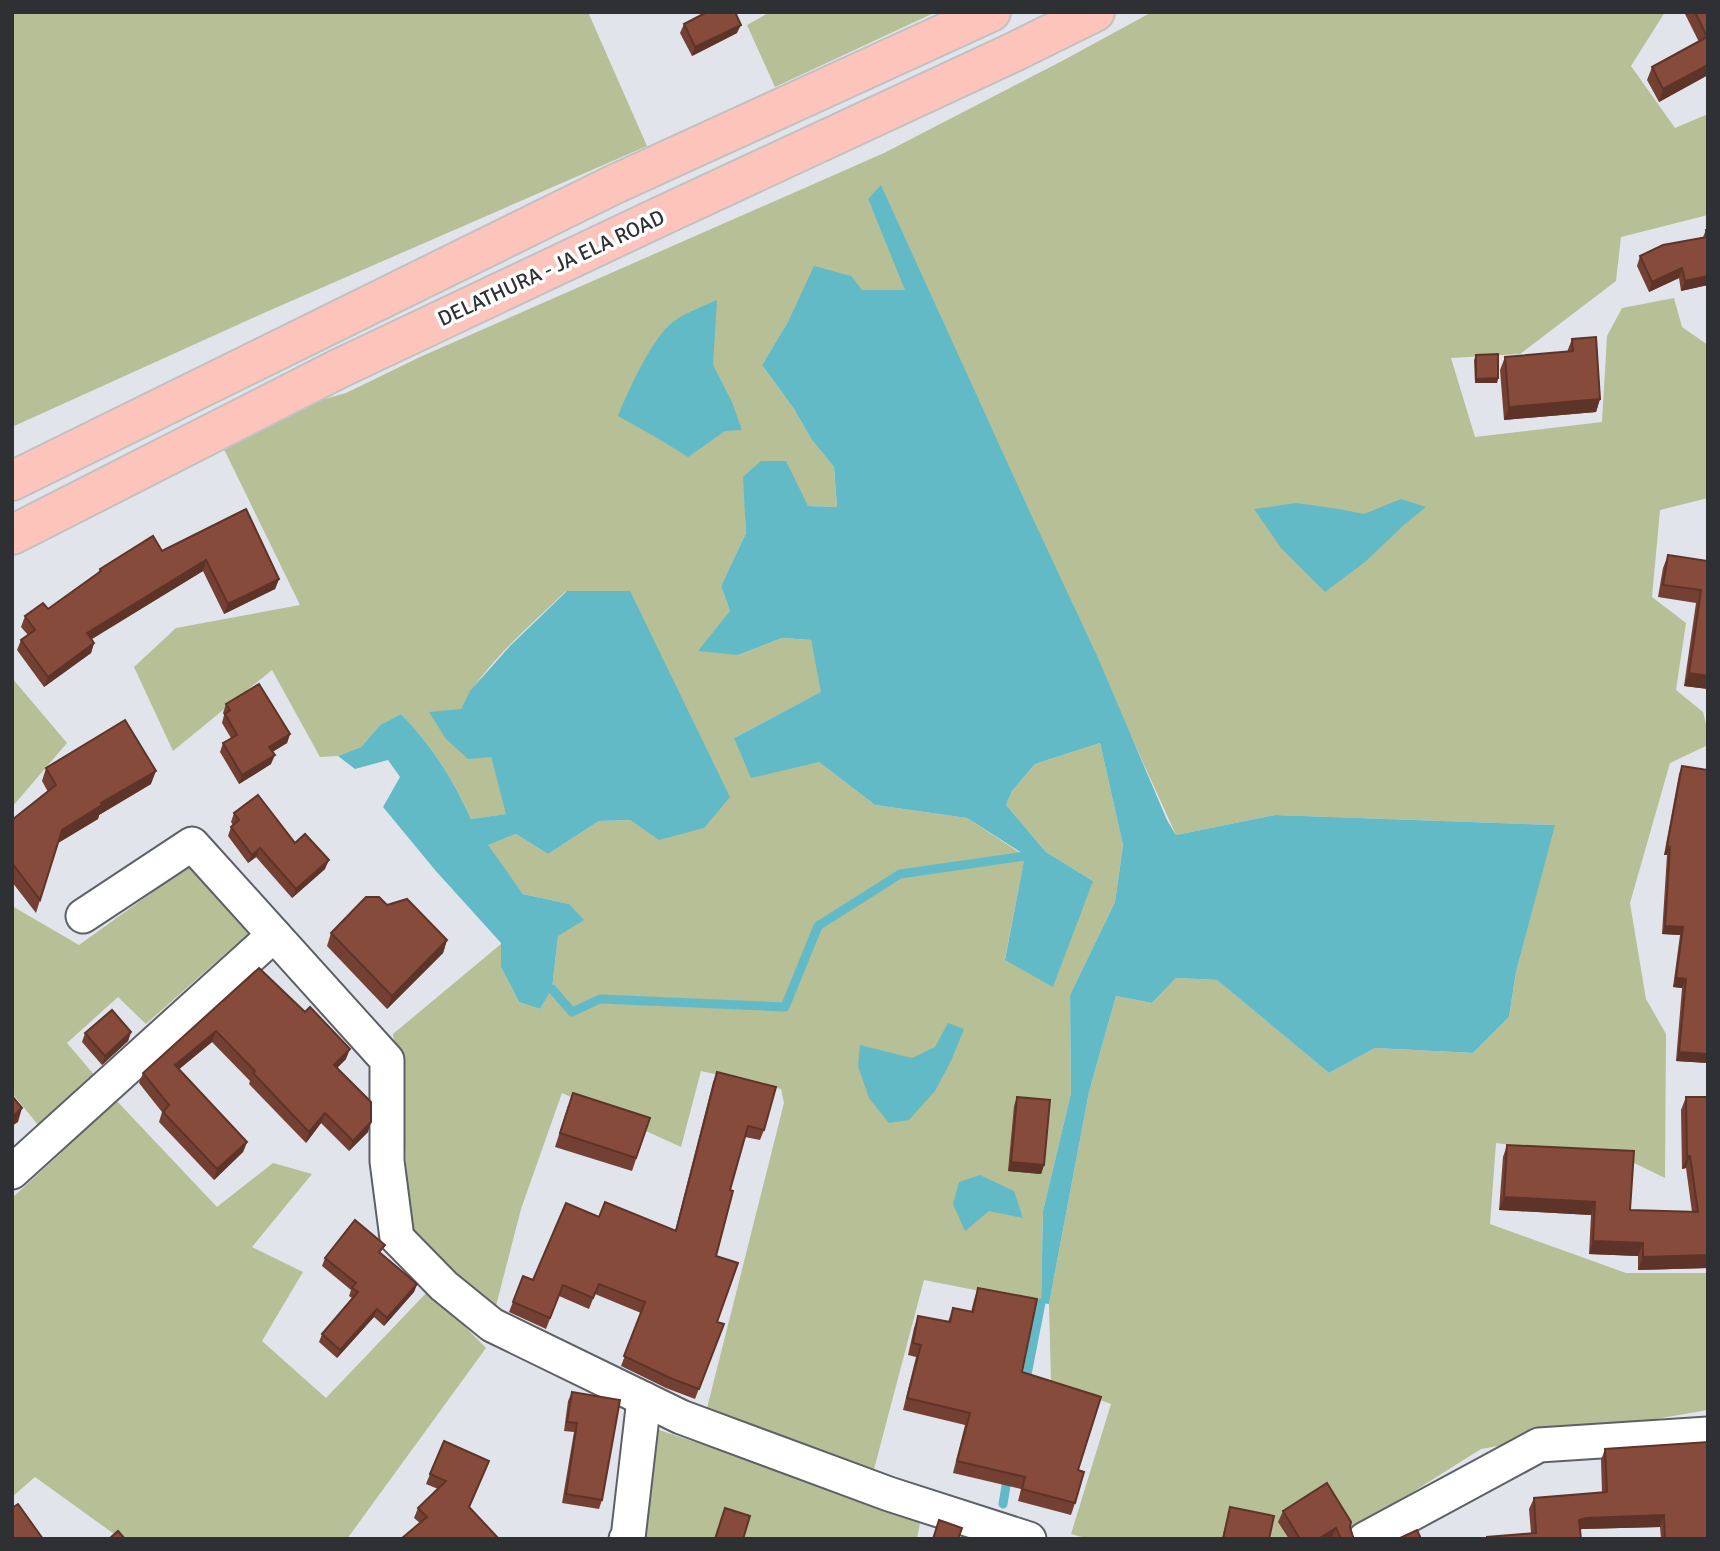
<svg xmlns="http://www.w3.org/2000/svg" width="1720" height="1551" font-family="Signika,sans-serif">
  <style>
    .green { fill: #b6bf96 }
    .water { fill: #63bac7 }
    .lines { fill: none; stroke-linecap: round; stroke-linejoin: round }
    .stream { stroke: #63bac7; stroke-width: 9 }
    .street-casing { stroke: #5d6066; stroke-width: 37 }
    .primary-casing { stroke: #c1c1c2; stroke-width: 42 }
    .street { stroke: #fff; stroke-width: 33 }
    .primary { stroke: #fcc4bb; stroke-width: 38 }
    .wall { fill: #744033 }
    .shaded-wall { fill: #5e3429 }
    .building { fill: #874b3b; stroke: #5e3429; stroke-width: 2 }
    .labels { text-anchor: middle; stroke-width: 7; stroke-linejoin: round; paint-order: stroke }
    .street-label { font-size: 21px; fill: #2f3033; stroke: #fff }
  </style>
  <rect width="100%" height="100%" fill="#e1e5eb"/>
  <!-- green -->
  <g class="green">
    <path d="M12 12H588L647 146 266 312 12 427Z"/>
    <path d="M770 12H936L775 87 747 25Z"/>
    <path d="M1152 12H1665L1631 66 1675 128 1708 114V215L1621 237 1616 281 1520 354 1451 358 1475 437 1602 422 1607 336 1622 308 1674 298 1682 327 1708 345V498L1660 510 1652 597 1686 623 1676 690 1703 712 1708 732V745L1670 763 1630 903 1646 999 1666 1034 1665 1178 1630 1161 1496 1143 1490 1224 1626 1273H1708V1410L1481 1449 1362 1524 1329 1539H1089L1071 1534 1111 1404 1051 1382 1049 1304 1089 1092 1116 996 1152 1003 1176 978 1217 980 1329 1073 1375 1048 1473 1053 1509 1017 1516 972 1554 825 1275 815 1176 835 881 186 868 199 906 290H862L789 320 762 365 794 409 812 440 834 467 837 507 808 506 744 477 746 533 721 586 730 611 738 655 782 638 811 640 822 692 734 738 819 762 875 805 967 818 1025 856 1005 959 1093 881 1046 852 1006 805 1012 791 1035 764 1100 743 1123 845 1115 902 1070 995 1071 1093 1043 1211 1041 1303 924 1280 873 1473 705 1416 784 1103 781 1089 701 1071 681 1147 562 1093 521 1209 496 1306 414 1244 409 1227 404 1122 393 1034 501 944V967L519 1002 540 1009 552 989 558 935 569 904 523 894 487 845 516 834 548 854 599 821 630 820 660 840 566 591C532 624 481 667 461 709L491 757 507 814 471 819C454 781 431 744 401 714L380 725 361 747 338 756 320 757 272 670 173 751 134 667 176 628 300 605 222 445 303 405 346 393 420 357 884 153 1062 61Z"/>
    <path d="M12 678 67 743 12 807Z"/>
    <path d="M193 863 252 930 146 1024 118 997 67 1043 114 1098 217 1207 273 1163 312 1174 252 1247 303 1272 262 1341 326 1398 429 1290 486 1348 347 1539H121L35 1477 12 1497V1198L61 1153 12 1093V906L79 945Z"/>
    <path d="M656 1429 921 1517 917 1539H645Z"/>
  </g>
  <!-- water -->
  <g class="water">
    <path d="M881 185 1028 508 1098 658 1167 820 1176 835 1275 815 1555 825 1516 972 1509 1017 1473 1053 1375 1048 1329 1073 1217 980 1176 978 1152 1003 1116 996 1089 1092 1049 1304 1041 1303 1043 1211 1071 1093 1070 995 1115 902 1123 845 1100 743 1035 764 1012 791 1006 805 1046 852 1093 881 1053 987 1005 960 1025 855 967 818 875 805 819 762 751 778 734 738 821 692 811 640 782 638 738 655 698 651 730 611 721 586 746 533 743 477 761 461H786L808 506 837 507 834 467 812 440 794 409 762 365 789 320 814 266 851 276 862 290H905L868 199Z"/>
    <path d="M717 300 713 365 732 402 742 430 725 431 688 457 659 439 618 416C628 391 652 338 673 322 684 313 704 306 717 300Z"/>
    <path d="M1401 499 1426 507 1405 524 1365 562 1325 592 1281 548 1254 509 1296 503 1339 509 1364 514Z"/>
    <path d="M567 591H630L730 797 704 828 659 840 630 820 599 821 548 854 516 834 488 845 523 894 569 904 584 920 558 936 552 989 540 1009 519 1002 501 967V943L435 870 383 807 400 777 388 760 355 769 338 756 361 747 380 725 401 714C431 744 454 781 471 819L506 814 491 757 468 759 446 739 429 712 461 709 470 691 511 645Z"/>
    <path d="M948 1023 964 1029 951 1061 935 1091 909 1120 889 1123 869 1098 858 1066 860 1045 912 1058 935 1047Z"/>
    <path d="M980 1175 1014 1191 1023 1218 989 1211 965 1231 953 1204 959 1182Z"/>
  </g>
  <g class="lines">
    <!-- stream -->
    <g class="stream">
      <path d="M552 989 572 1012 600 999 785 1007 818 926 900 874 1025 856"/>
      <path d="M1025 1385 1041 1303"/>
      <path d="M1003 1504 1008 1474"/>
    </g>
    <!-- street casing -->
    <g class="street-casing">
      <g id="street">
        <path d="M83 916 192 844 387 1060V1161L397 1238 444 1286 492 1325 681 1417 889 1494 1029 1539"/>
        <path d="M12 1172 274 935"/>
        <path d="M626 1539 628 1538 644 1399"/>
        <path d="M1365 1539 1539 1445 1708 1434"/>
      </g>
    </g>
    <!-- primary casing -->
    <g class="primary-casing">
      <g id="primary">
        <path d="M12 481 613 185 991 12"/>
        <path d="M12 535 336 370 657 218 1014 52 1095 12"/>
      </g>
    </g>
    <!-- street -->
    <use href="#street" class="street"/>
    <!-- primary -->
    <use href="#primary" class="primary"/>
  </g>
  <!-- wall -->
  <g class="wall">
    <path d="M1684 12H1708V75L1659 102 1647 80 1652 67 1699 42Z"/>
    <path d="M684 24 737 33 692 56 680 33Z"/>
    <path d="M1706 230H1708V285L1681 291 1679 278 1649 292 1637 266 1640 256 1703 237Z"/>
    <path d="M1572 339 1600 399 1596 412 1504 420 1500 370 1505 357 1567 352Z"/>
    <path d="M1476 355 1498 378 1497 383H1475L1474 360Z"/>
    <path d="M246 509 279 579 275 589 224 614 203 571 91 639 94 643 91 653 44 687 17 650 21 640 28 635 21 627 25 616 48 609 98 573 100 569 162 551Z"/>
    <path d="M1668 555 1708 561V689L1684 686 1696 603 1658 597 1663 568Z"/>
    <path d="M226 704 290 734 287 743 272 752 271 764 239 784 220 752 223 743 231 738 222 723 224 715 223 713Z"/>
    <path d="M1682 766 1708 1063 1676 1061 1682 988 1673 987 1680 935 1662 934 1667 855H1664L1679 774Z"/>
    <path d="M46 768 151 784 99 815 98 819 58 843 36 913 12 882V820L48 792 42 781Z"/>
    <path d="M234 813 295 843 325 869 292 898 256 857 248 863 228 836 231 827 233 825 231 822Z"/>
    <path d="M331 933 447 940 443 953 387 1009 327 946Z"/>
    <path d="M259 968 346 1059 337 1068 368 1132 349 1151 321 1123 306 1143 249 1084 250 1081 212 1042 179 1069 247 1142 243 1152 214 1180 159 1122 162 1112 139 1083 143 1073Z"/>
    <path d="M131 1032 128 1041 102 1065 82 1042 85 1033Z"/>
    <path d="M717 1072 764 1130 760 1140 745 1137 730 1190 716 1256 717 1322 724 1324 695 1399 666 1388 621 1366 641 1313 595 1294 589 1309 559 1296 546 1329 509 1312 523 1276 533 1280 599 1217 675 1231 713 1082Z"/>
    <path d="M1017 1097 1044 1165 1041 1174 1008 1171 1014 1106Z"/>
    <path d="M1686 1097H1708V1268L1638 1270V1256L1589 1254 1591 1215 1499 1210 1503 1157 1507 1145 1630 1210 1692 1212 1686 1168 1682 1169 1681 1110Z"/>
    <path d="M568 1106 650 1118 632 1171 555 1147Z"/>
    <path d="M381 1253 417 1284 414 1292 384 1326 374 1317 337 1358 319 1342 322 1334 352 1298 349 1296 351 1290 322 1266 325 1258Z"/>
    <path d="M978 1288 1022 1372 1078 1470 1075 1503 1071 1515 1018 1501 1021 1489 953 1473 965 1425 903 1410 916 1357 908 1355 914 1328 918 1316 948 1322 953 1308 971 1312 974 1300Z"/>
    <path d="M572 1392 602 1500 599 1509 562 1503 574 1432 564 1431 568 1401Z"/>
    <path d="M1605 1449 1708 1539H1661L1660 1527 1582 1529 1580 1530 1581 1539H1486L1487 1537 1531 1533 1529 1509 1534 1498 1602 1492 1601 1460Z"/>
    <path d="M489 1461 469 1507 420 1523 414 1518 418 1508 438 1489 426 1484 430 1474Z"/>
    <path d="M1230 1507 1269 1539H1222Z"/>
    <path d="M1283 1511 1350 1527 1353 1537 1354 1539H1289L1278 1522Z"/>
  </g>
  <!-- shaded-wall -->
  <g class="shaded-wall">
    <path d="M741 25 737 33 692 56 695 47Z"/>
    <path d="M1708 65V75L1659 102 1663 89Z"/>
    <path d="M1682 268 1679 278 1649 292 1652 282Z"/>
    <path d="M1708 276V285L1681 291 1685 281Z"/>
    <path d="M1498 378 1497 383H1475L1476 379Z"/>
    <path d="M1600 399 1596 412 1504 420 1509 407Z"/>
    <path d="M206 560 203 571 84 644 87 633Z"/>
    <path d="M279 579 275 589 224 614 228 604Z"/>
    <path d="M94 643 91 653 44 687 48 677Z"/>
    <path d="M1689 673 1708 676V689L1684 686Z"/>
    <path d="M290 734 287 743 266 756 269 747Z"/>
    <path d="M275 755 271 764 239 784 242 775Z"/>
    <path d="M156 771 151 784 99 815 98 819 58 843 62 830 101 803Z"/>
    <path d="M1667 846 1670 847 1667 855H1664Z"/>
    <path d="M260 848 256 857 248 863 252 855Z"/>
    <path d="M329 860 325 869 292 898 296 889Z"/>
    <path d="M1665 926 1683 927 1680 935 1662 934Z"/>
    <path d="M447 940 443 953 387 1009 392 996Z"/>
    <path d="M1676 978 1686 979 1682 988 1673 987Z"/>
    <path d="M216 1031 212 1042 171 1076 175 1065Z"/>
    <path d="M131 1032 128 1041 102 1065 105 1056Z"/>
    <path d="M350 1049 346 1059 330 1075 334 1065Z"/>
    <path d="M1679 1052 1708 1054V1063L1676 1061Z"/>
    <path d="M22 1108 18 1122 12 1126V1117Z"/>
    <path d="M325 1113 321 1123 306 1143 309 1132Z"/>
    <path d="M371 1122 368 1132 349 1151 353 1141Z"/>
    <path d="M247 1142 243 1152 214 1180 217 1169Z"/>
    <path d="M1687 1156H1690L1686 1168 1682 1169Z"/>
    <path d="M1011 1162 1044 1165 1041 1174 1008 1171Z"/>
    <path d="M1504 1197 1595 1202 1591 1215 1499 1210Z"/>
    <path d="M1593 1241 1643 1243 1638 1256 1589 1254Z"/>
    <path d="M1708 1255V1268L1638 1270 1643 1257Z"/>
    <path d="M417 1284 414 1292 384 1326 387 1318Z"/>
    <path d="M377 1309 374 1317 337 1358 340 1350Z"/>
    <path d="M1664 1515 1660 1527 1582 1529 1575 1531 1579 1520 1586 1518Z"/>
    <path d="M1336 1528 1331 1539H1318Z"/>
  </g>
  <!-- building -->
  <g class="building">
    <path d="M707 12H735L741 25 695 47 684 24Z"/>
    <path d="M1695 12H1708V65L1663 89 1652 67 1707 37Z"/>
    <path d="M1706 230H1708V276L1685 281 1682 268 1652 282 1640 256 1663 245 1707 237Z"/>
    <path d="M1596 337 1600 399 1509 407 1505 357 1573 351 1572 339Z"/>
    <path d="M1498 354V378L1476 379V355Z"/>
    <path d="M246 509 279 579 228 604 206 560 87 633 94 643 48 677 21 640 35 630 25 616 43 603 48 609 101 571 100 569 153 536 162 551Z"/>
    <path d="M1668 555 1708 561V676L1689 673 1701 590 1663 585Z"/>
    <path d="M259 684 290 734 269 747 275 755 242 775 223 743 237 735 225 714 230 710 226 704Z"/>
    <path d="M125 720 156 771 101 803 102 805 62 830 40 900 12 863V820L56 785 46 768Z"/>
    <path d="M1682 766 1708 770V1054L1679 1052 1686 979 1676 978 1683 927 1665 926 1670 847 1667 846Z"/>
    <path d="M258 795 295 843 305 834 329 860 296 889 260 848 252 855 231 827 239 820 234 813Z"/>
    <path d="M366 897H379L387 905 407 899 447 940 392 996 331 933Z"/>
    <path d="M259 968 305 1012 310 1007 350 1049 334 1065 371 1102V1122L353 1141 325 1113 309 1132 253 1073 255 1071 216 1031 175 1065 247 1142 217 1169 163 1112 169 1105 143 1073Z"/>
    <path d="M112 1010 131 1032 105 1056 85 1033Z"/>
    <path d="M717 1072 776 1087 764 1130 748 1126 730 1190 733 1191 716 1256 738 1263 717 1322 724 1324 699 1389 670 1378 624 1356 645 1302 599 1284 593 1298 563 1285 550 1318 513 1302 523 1276 533 1280 566 1203 599 1217 605 1202 676 1231Z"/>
    <path d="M573 1093 650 1118 636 1158 560 1133Z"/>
    <path d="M12 1096 22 1108 12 1117Z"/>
    <path d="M1017 1097 1050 1100 1044 1165 1011 1162Z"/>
    <path d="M1686 1097H1708V1255L1643 1257V1243L1593 1241 1595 1202 1504 1197 1507 1145 1634 1151 1630 1210 1698 1212 1690 1156H1687Z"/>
    <path d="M355 1220 385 1245 379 1252 417 1284 387 1318 377 1309 340 1350 322 1334 358 1292 352 1288 356 1283 325 1258Z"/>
    <path d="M978 1288 1037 1299 1022 1372 1101 1397 1078 1470 1084 1472 1075 1503 1022 1489 1025 1477 957 1461 970 1413 907 1398 921 1345 913 1343 918 1316 950 1322 953 1308 973 1312Z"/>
    <path d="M572 1392 620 1400 602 1500 566 1494 577 1423 567 1422Z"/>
    <path d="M444 1441 489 1461 469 1507 499 1539H401L427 1517 418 1508 446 1481 430 1474Z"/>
    <path d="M1708 1442V1539H1665L1664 1515 1586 1518 1579 1520 1581 1539H1487V1537L1536 1533 1534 1498 1607 1492 1605 1449Z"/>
    <path d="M1327 1483 1351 1522 1350 1527 1353 1537 1354 1539H1341L1336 1528 1318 1539H1300L1283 1511Z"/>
    <path d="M18 1504 43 1539H12V1508Z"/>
    <path d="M1230 1507 1274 1516 1269 1539H1223Z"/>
    <path d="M725 1508 750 1516 743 1539H715Z"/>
    <path d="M939 1520 962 1528 958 1539H933Z"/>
    <path d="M1417 1530 1421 1539H1398Z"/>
    <path d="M118 1531 125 1539H109Z"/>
  </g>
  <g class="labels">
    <!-- street labels -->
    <g class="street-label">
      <text transform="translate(551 268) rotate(-25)" y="7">DELATHURA - JA ELA ROAD</text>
    </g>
  </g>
  <!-- border -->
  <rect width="1720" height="1551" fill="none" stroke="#2f3033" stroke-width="28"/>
</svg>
